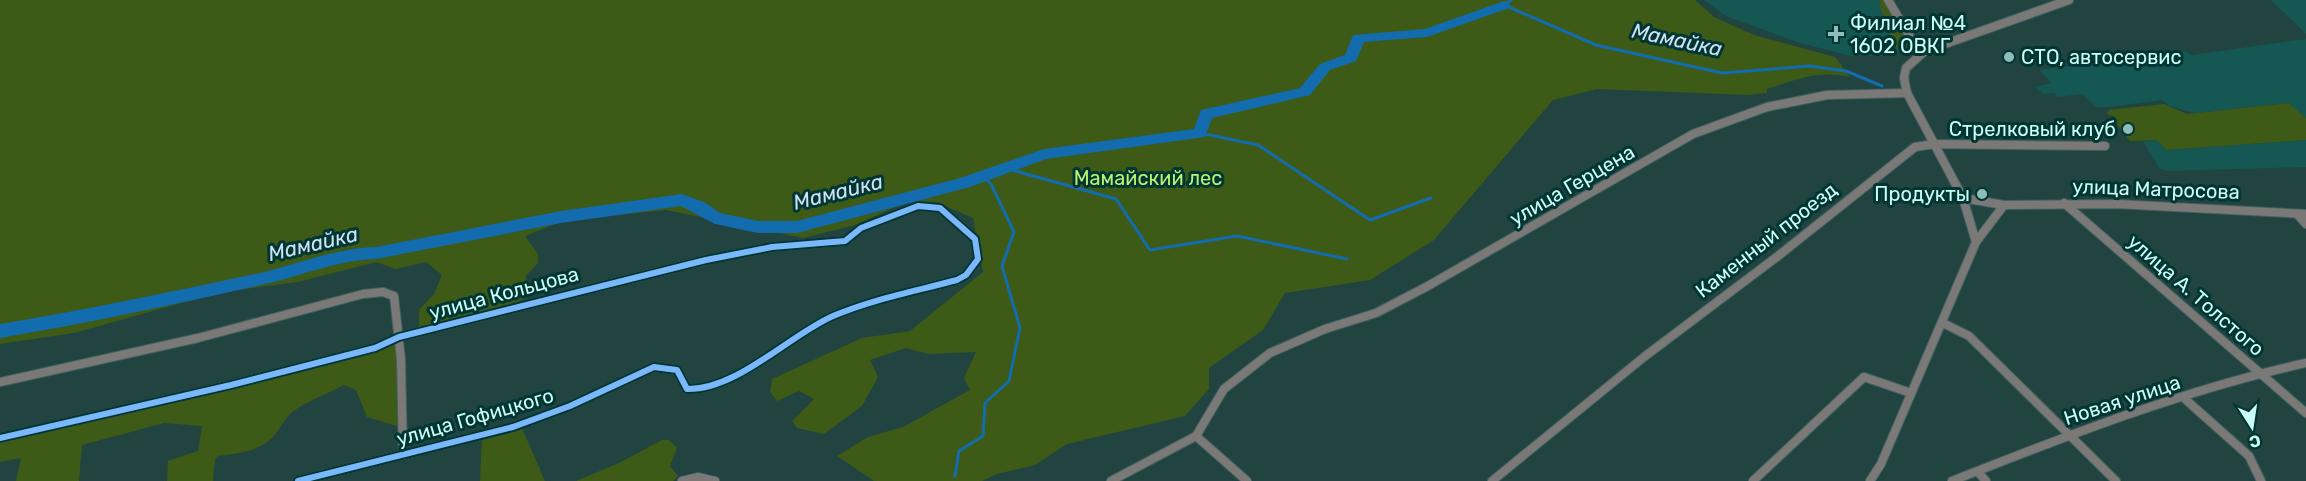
<svg xmlns="http://www.w3.org/2000/svg" width="2306" height="481" font-family="Rubik,sans-serif">
  <style>
    .built { fill: #145753 }
    .green { fill: #3d5a17 }
    .lines { fill: none; stroke-linecap: round; stroke-linejoin: round }
    .stream { stroke: #136cae; stroke-width: 3 }
    .river { fill: #136cae; fill-rule: evenodd }
    .minor-casing { stroke: #436360; stroke-width: 10 }
    .minor { stroke: #7b7878; stroke-width: 8 }
    .cycleway-casing { stroke: #013633; stroke-width: 10 }
    .cycleway { stroke: #7ab7fb; stroke-width: 6 }
    .poi-dot { fill: #90bdb9; stroke: #013633; stroke-width: 2 }
    .labels { text-anchor: middle; stroke-width: 6; stroke-linejoin: round; paint-order: stroke }
    .poi-label { font-size: 20px; fill: #ccfef9; stroke: #013633; text-anchor: start }
    .park-label { font-size: 20px; fill: #b9f170; stroke: #013633 }
    .street-label { font-size: 20px; fill: #ccfef9; stroke: #013633 }
    .water-label { font-size: 21px; font-style: italic; fill: #cee1f5; stroke: #013633 }
  </style>
  <rect width="100%" height="100%" fill="#224441"/>
  <!-- built -->
  <g class="built">
    <path d="M1704 0H1881L1906 54 1890 52 1889 56H1851L1800 43 1726 16Z"/>
    <path d="M2271 0H2306V34Z"/>
    <path d="M2306 39V118L2289 103 2195 113 2169 106 2162 100 2108 107H2096L2082 94 2058 97 2054 93 2043 94 2035 87 2052 83 2039 70 2186 51 2192 55Z"/>
    <path d="M2157 140 2166 150 2306 140V167L2167 171 2159 168 2143 141Z"/>
  </g>
  <!-- green -->
  <g class="green">
    <path d="M0 0H1695L1714 17 1754 35 1835 57 1850 77C1817 70 1798 79 1767 89V93L1749 95 1597 89 1553 100 1434 240 1370 280 1285 293 1263 330 1209 368V389L1185 416 1067 444 1035 465 997 474 982 481H874L837 456 868 437 903 427 970 390 964 378 976 352 928 354 906 348 870 360 878 377 862 406 824 434 797 428 792 421 814 399 799 391 777 401 770 392 772 379 862 338 910 331 983 272 973 218 936 202 904 203 855 225 803 238 666 210 562 221 525 236 538 254V263L526 276 525 298 510 306 419 328V310L434 294 442 275 426 262 396 269 376 262 298 282 221 292 74 333 0 344Z"/>
    <path d="M1879 0H1884L1909 42 1908 44 1914 51H1898L1879 5 1881 4Z"/>
    <path d="M2289 103 2306 118V140L2166 150 2157 140 2130 141 2112 118 2116 117 2107 114 2109 110 2164 104 2187 114Z"/>
    <path d="M392 343 399 351 400 427 367 417 356 390 344 385C329 393 312 399 298 408 285 416 282 426 274 436 259 452 238 453 218 456L215 459 213 481H167L168 461 198 451 202 426 164 423 82 445 79 481H16L21 458 0 462V441Z"/>
    <path d="M522 428 545 481H480L482 440Z"/>
    <path d="M662 440H669L677 448 670 466 678 476 673 481H576L619 463Z"/>
  </g>
  <g class="lines">
    <!-- stream -->
    <g class="stream">
      <path d="M1511 0 1504 5 1596 45 1722 73 1810 66 1846 71 1882 86"/>
      <path d="M1200 133 1258 145 1370 220 1431 198"/>
      <path d="M1005 168 1116 199 1150 250 1237 236 1347 259"/>
      <path d="M955 476 959 451 983 436 985 403 1009 381 1020 328 1002 266 1014 232 991 184 982 176"/>
    </g>
    <!-- river -->
    <path class="river" d="M1504 1 1511 5 1509 8 1427 37 1364 42 1356 61 1330 70 1310 95 1212 118 1205 137 1046 159 970 187 797 233H758L715 224 681 206 561 223 376 259C337 260 302 276 265 284 177 304 89 323 0 338V324C87 310 174 291 260 273 299 264 336 248 376 247L561 211 682 194 706 203 720 213 758 221H797L960 178 1044 149 1194 129 1201 110 1300 88 1320 64 1345 55 1353 35 1425 29Z"/>
    <!-- minor casing -->
    <g class="minor-casing">
      <g id="minor">
        <path d="M1888 0 1916 47 1925 51"/>
        <path d="M1907 93 1963 198"/>
        <path d="M2064 203 2306 413"/>
        <path d="M2297 214 2306 224"/>
        <path d="M1976 242 2004 205 2117 204 2306 214"/>
        <path d="M1943 323 1969 336 2116 481"/>
        <path d="M0 382 198 338 363 294 383 292 394 296 401 360 403 455"/>
        <path d="M2185 399 2249 456 2261 481"/>
        <path d="M1196 436 1247 481"/>
        <path d="M0 438 231 385 375 348 399 337 706 260 772 247 845 241 861 228 918 206 940 208 975 239 978 259 966 275 957 280C916 291 873 299 833 316 788 336 737 390 687 389L677 370 654 367 570 406 513 427 298 481"/>
        <path d="M1978 472 1986 481"/>
        <path d="M682 481 698 477 715 481"/>
        <path d="M1111 481 1196 436 1224 389 1270 353 1325 329 1376 313 1426 287 1693 134 1767 107 1827 95 1907 93 1904 78 1906 68 1925 51 2069 0"/>
        <path d="M1492 481 1644 357 1778 256 1915 147 1934 144 2105 146"/>
        <path d="M1753 481 1864 377 1911 393"/>
        <path d="M1870 481 1881 464 1976 242 1963 198 2004 205"/>
        <path d="M1952 481C2066 436 2186 389 2306 363"/>
      </g>
    </g>
    <!-- minor -->
    <use href="#minor" class="minor"/>
    <!-- cycleway casing -->
    <g class="cycleway-casing">
      <path id="cycleway" d="M0 438 231 385 375 348 399 337 706 260 772 247 845 241 861 228 918 206 940 208 975 239 978 259 966 275 957 280C916 291 873 299 833 316 788 336 737 390 687 389L677 370 654 367 570 406 513 427 298 481"/>
    </g>
    <!-- cycleway -->
    <use href="#cycleway" class="cycleway"/>
  </g>
  <!-- markers -->
  <g class="poi-dot">
    <path d="M1833 25h6v6h6v6h-6v6h-6v-6h-6v-6h6z"/>
    <circle cx="2009" cy="57" r="6"/>
    <circle cx="2128" cy="129" r="6"/>
    <circle cx="1982" cy="194" r="6"/>
  </g>
  <g class="labels">
    <!-- poi labels -->
    <g class="poi-label">
      <text x="1850" y="30">Филиал №4<tspan x="1850" dy="23">1602 ОВКГ</tspan></text>
      <text x="2021" y="64">СТО, автосервис</text>
      <text x="2116" y="136" text-anchor="end">Стрелковый клуб</text>
      <text x="1970" y="201" text-anchor="end">Продукты</text>
    </g>
    <!-- park labels -->
    <g class="park-label">
      <text x="1148" y="185">Мамайский лес</text>
    </g>
    <!-- street labels -->
    <g class="street-label">
      <text transform="translate(1572 185) rotate(-30)" y="7">улица Герцена</text>
      <text transform="translate(2156 189) rotate(2)" y="7">улица Матросова</text>
      <text transform="translate(1766 240) rotate(-38)" y="7">Каменный проезд</text>
      <text transform="translate(504 293) rotate(-15)" y="7">улица Кольцова</text>
      <text transform="translate(2196 295) rotate(41)" y="7">улица А. Толстого</text>
      <text transform="translate(2122 400) rotate(-18)" y="7">Новая улица</text>
      <text transform="translate(475 417) rotate(-16)" y="7">улица Гофицкого</text>
    </g>
    <!-- water labels -->
    <g class="water-label">
      <text transform="translate(1677 40) rotate(12)" y="7">Мамайка</text>
      <text transform="translate(838 192) rotate(-14)" y="7">Мамайка</text>
      <text transform="translate(313 244) rotate(-13)" y="7">Мамайка</text>
    </g>
  </g>
  <!-- north arrow -->
  <g transform="translate(2252 427) rotate(168)" stroke="#013633" stroke-width="4.5" paint-order="stroke">
  <path d="M0-4.5L10 22L0 15L-10 22Z" fill="#ccfef9"/>
  <text y="-9" font-size="16" font-weight="bold" text-anchor="middle" fill="#ccfef9">С</text>
  </g>
</svg>
